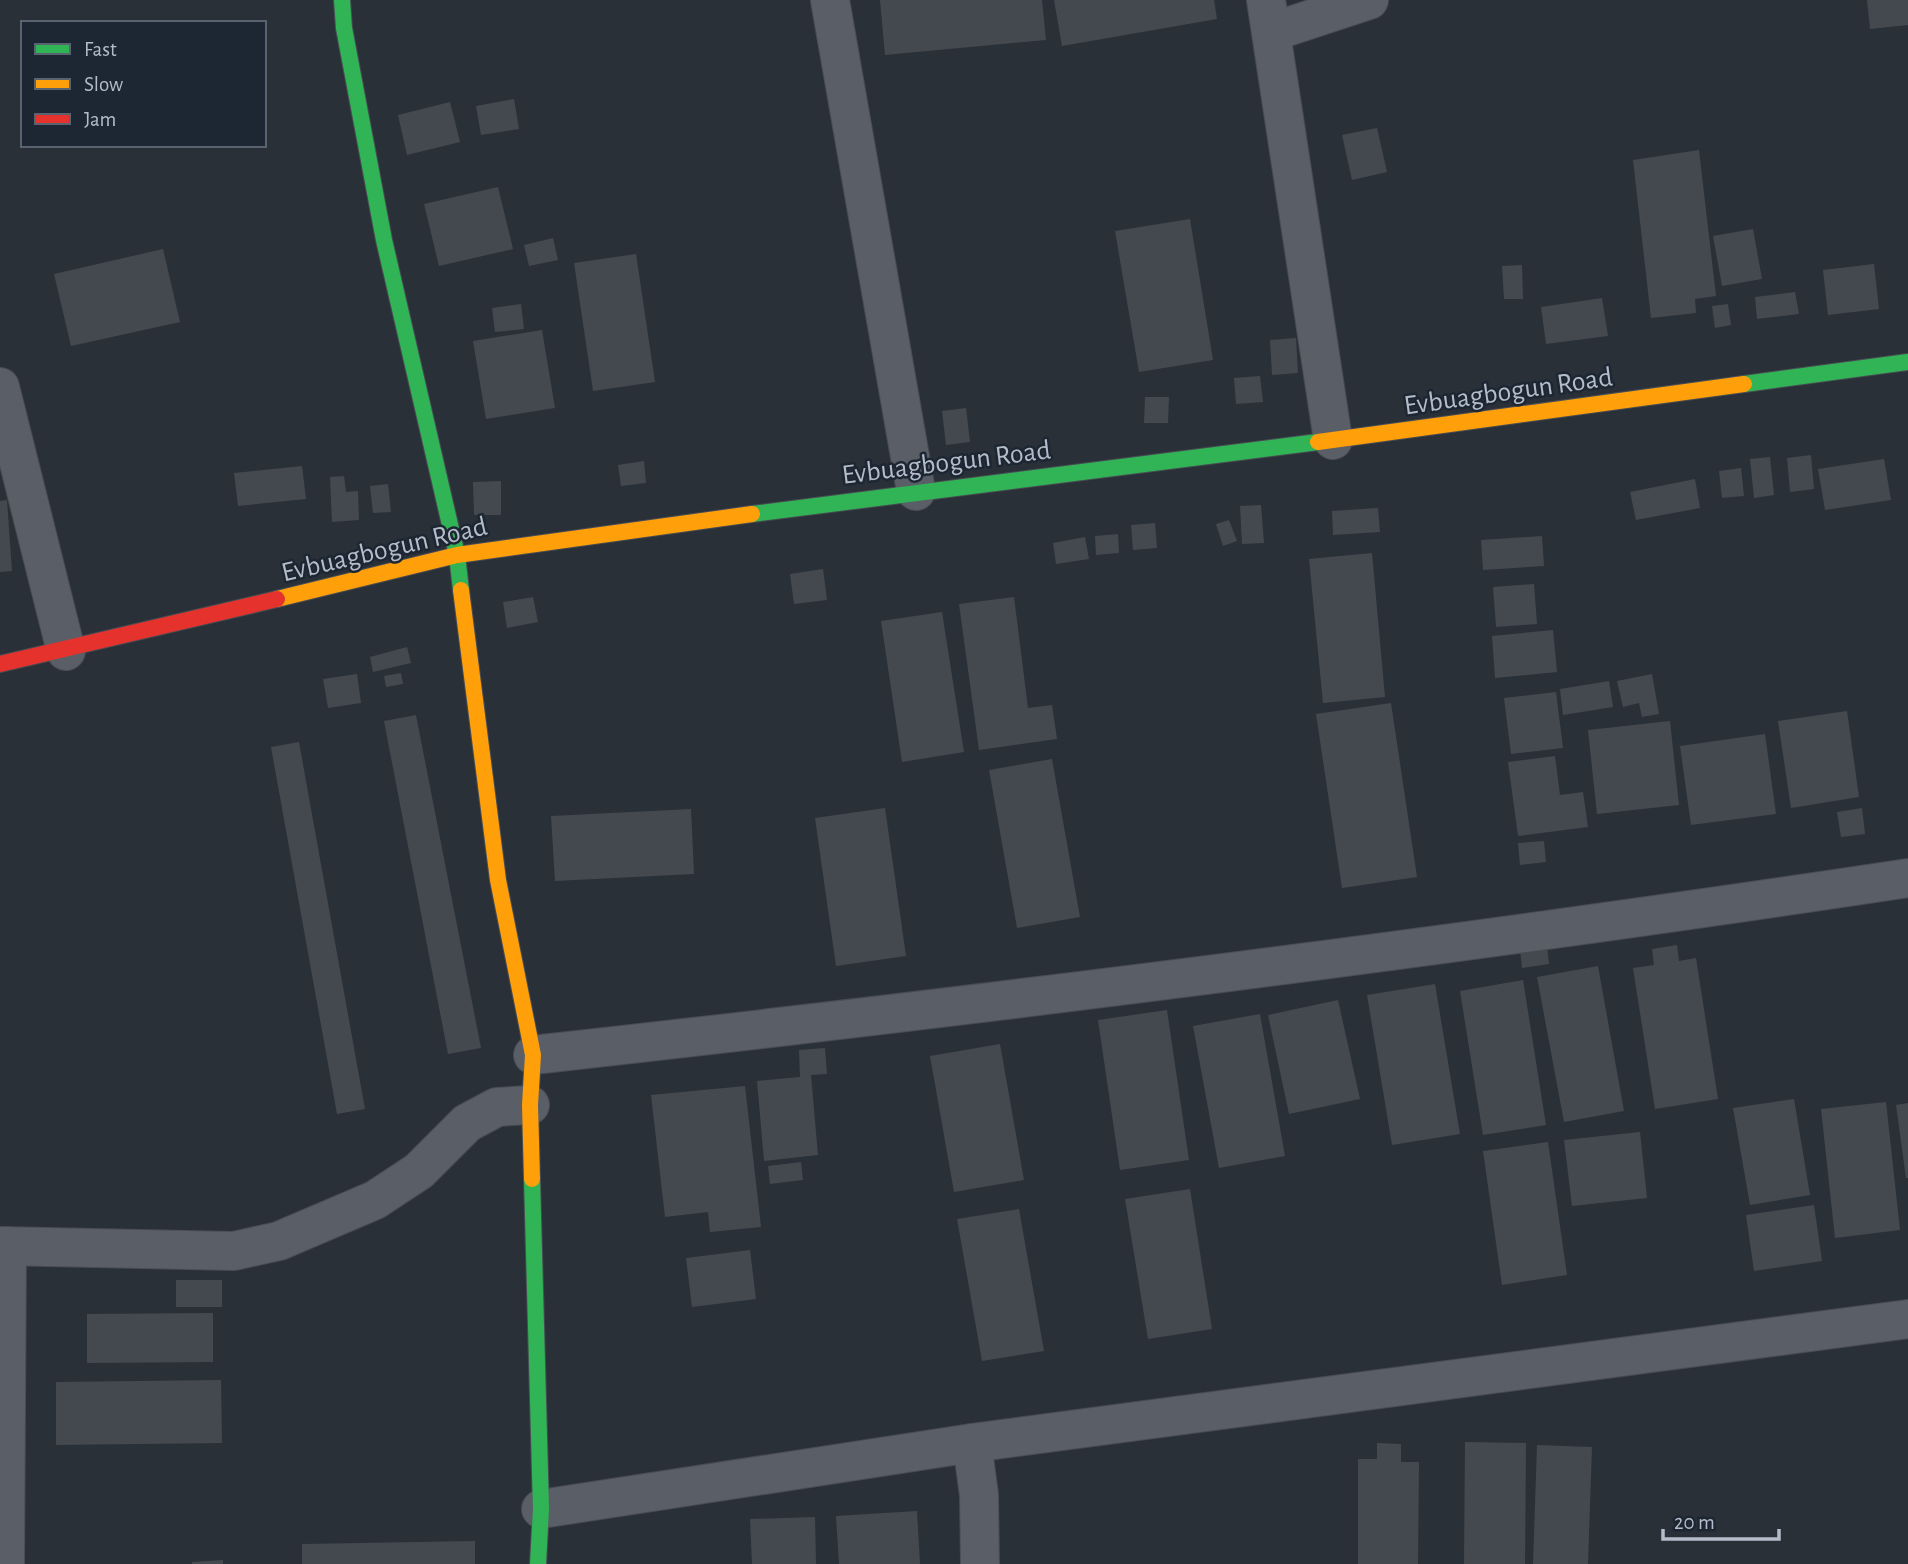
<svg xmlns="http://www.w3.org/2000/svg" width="1908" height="1564" font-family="'Alegreya Sans',sans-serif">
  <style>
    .building { fill: #444950 }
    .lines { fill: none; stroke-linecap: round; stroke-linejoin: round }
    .street-casing { stroke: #484c53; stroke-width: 40 }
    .fast-casing { stroke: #484c53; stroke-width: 18 }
    .slow-casing { stroke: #484c53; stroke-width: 18 }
    .jam-casing { stroke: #484c53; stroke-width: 18 }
    .street { stroke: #5a5e66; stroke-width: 38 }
    .fast { stroke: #30b455; stroke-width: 16 }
    .slow { stroke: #ff9f0a; stroke-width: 16 }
    .jam { stroke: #e5322d; stroke-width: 16 }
    .labels { text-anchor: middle; stroke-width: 5; stroke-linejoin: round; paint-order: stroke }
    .street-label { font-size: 28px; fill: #b4bcc9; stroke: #1d2633 }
  </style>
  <rect width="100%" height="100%" fill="#2a3038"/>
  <!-- building -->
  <g class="building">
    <path d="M880 0H1042L1046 40 885 55Z"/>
    <path d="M1054 0H1214L1217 19 1062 46Z"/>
    <path d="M1867 0H1908V25L1870 29Z"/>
    <path d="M514 99 519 129 481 135 476 106Z"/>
    <path d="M450 102 460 142 407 155 398 115Z"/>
    <path d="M1377 128 1387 172 1352 180 1342 135Z"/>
    <path d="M1699 150 1716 296 1695 299 1696 313 1651 318 1633 160Z"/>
    <path d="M498 187 513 249 439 266 424 204Z"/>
    <path d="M1190 219 1213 360 1139 372 1115 231Z"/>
    <path d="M1753 229 1762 279 1722 286 1713 236Z"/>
    <path d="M553 238 558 260 529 266 524 245Z"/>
    <path d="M163 249 180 322 71 346 54 274Z"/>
    <path d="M636 254 655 382 593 391 574 263Z"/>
    <path d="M1874 264 1879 309 1828 315 1823 270Z"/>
    <path d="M1522 265 1523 299H1504L1502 266Z"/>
    <path d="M1795 292 1799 314 1757 319 1755 297Z"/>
    <path d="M1602 298 1608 336 1546 344 1541 307Z"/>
    <path d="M521 304 524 329 495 332 492 308Z"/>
    <path d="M1728 304 1731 325 1715 328 1712 306Z"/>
    <path d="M542 330 555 408 486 419 473 341Z"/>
    <path d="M1296 338 1298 373 1272 375 1270 340Z"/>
    <path d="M1260 376 1263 402 1236 404 1234 378Z"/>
    <path d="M1145 397H1169L1168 423H1144Z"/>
    <path d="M966 408 970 442 946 445 942 411Z"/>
    <path d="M1811 455 1814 489 1790 492 1787 458Z"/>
    <path d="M1770 457 1774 495 1754 498 1750 459Z"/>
    <path d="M1884 459 1891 500 1825 510 1818 469Z"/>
    <path d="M644 461 646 483 621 486 618 465Z"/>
    <path d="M302 466 306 499 238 506 234 473Z"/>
    <path d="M1741 468 1744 496 1722 498 1719 471Z"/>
    <path d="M344 476 346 492 358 491 359 520 332 522 330 477Z"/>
    <path d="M1695 479 1700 508 1636 520 1630 492Z"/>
    <path d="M501 481V515H474L473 482Z"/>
    <path d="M388 484 391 512 373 513 370 486Z"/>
    <path d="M7 500 12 571 0 572V501Z"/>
    <path d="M1261 505 1264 543 1242 544 1240 506Z"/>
    <path d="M1378 508 1380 532 1333 535 1332 511Z"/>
    <path d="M1229 520 1237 541 1223 546 1216 524Z"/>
    <path d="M1155 523 1157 548 1133 550 1131 525Z"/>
    <path d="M1118 534 1119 553 1096 555 1095 536Z"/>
    <path d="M1542 536 1544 566 1483 570 1481 540Z"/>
    <path d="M1085 537 1089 559 1056 564 1053 543Z"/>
    <path d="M1372 553 1385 697 1323 703 1309 559Z"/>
    <path d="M823 569 827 600 794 604 790 574Z"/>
    <path d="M1534 584 1537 624 1496 627 1493 587Z"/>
    <path d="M533 597 538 622 507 628 503 602Z"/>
    <path d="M1014 597 1028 708 1052 705 1057 739 979 750 959 604Z"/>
    <path d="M942 612 964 752 902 762 881 621Z"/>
    <path d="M1553 630 1557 672 1495 678 1492 636Z"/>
    <path d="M407 647 411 663 373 672 370 657Z"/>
    <path d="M401 673 403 684 386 687 384 676Z"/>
    <path d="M357 674 361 703 328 708 323 679Z"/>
    <path d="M1652 674 1659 714 1642 717 1639 703 1623 707 1617 681Z"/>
    <path d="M1609 681 1613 707 1563 715 1560 689Z"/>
    <path d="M1556 692 1563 748 1511 754 1504 698Z"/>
    <path d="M1391 703 1417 877 1342 888 1316 714Z"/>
    <path d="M1847 711 1859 797 1791 808 1778 721Z"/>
    <path d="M416 715 481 1048 448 1054 384 721Z"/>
    <path d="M1670 721 1679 805 1597 814 1588 730Z"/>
    <path d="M1765 734 1776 814 1691 825 1680 746Z"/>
    <path d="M299 742 365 1109 337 1114 271 747Z"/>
    <path d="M1555 756 1560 795 1583 792 1588 827 1518 836 1508 762Z"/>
    <path d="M1052 759 1080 917 1017 928 989 770Z"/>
    <path d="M885 808 906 956 836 966 815 818Z"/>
    <path d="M1862 808 1865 834 1841 837 1837 812Z"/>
    <path d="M691 809 694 874 555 881 551 816Z"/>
    <path d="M1544 841 1546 862 1520 865 1518 843Z"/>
    <path d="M1547 945 1549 964 1522 968 1520 949Z"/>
    <path d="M1677 945 1679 961 1696 958 1718 1099 1655 1109 1633 968 1654 965 1652 949Z"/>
    <path d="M1598 966 1624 1111 1564 1122 1537 977Z"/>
    <path d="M1523 980 1546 1125 1483 1135 1460 991Z"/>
    <path d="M1435 984 1460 1134 1392 1145 1367 995Z"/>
    <path d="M1338 1000 1360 1099 1289 1114 1268 1015Z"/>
    <path d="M1167 1010 1189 1160 1120 1170 1098 1020Z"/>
    <path d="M1260 1014 1285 1156 1219 1168 1193 1026Z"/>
    <path d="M1000 1044 1024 1180 954 1192 930 1056Z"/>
    <path d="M825 1048 827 1074 811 1075 818 1155 764 1161 757 1081 800 1077 799 1050Z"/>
    <path d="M745 1086 761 1227 710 1232 708 1212 665 1217 651 1095Z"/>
    <path d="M1794 1099 1810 1195 1750 1205 1733 1108Z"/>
    <path d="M1886 1102 1900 1230 1835 1238 1821 1109Z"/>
    <path d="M1908 1103V1178H1906L1896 1105Z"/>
    <path d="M1640 1132 1647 1198 1572 1206 1564 1140Z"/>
    <path d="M1548 1142 1567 1275 1502 1285 1483 1151Z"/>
    <path d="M801 1162 803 1180 770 1184 768 1166Z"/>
    <path d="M1190 1189 1212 1329 1148 1339 1125 1199Z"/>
    <path d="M1814 1205 1822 1261 1754 1271 1746 1215Z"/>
    <path d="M1019 1209 1044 1351 982 1361 957 1219Z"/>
    <path d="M750 1250 756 1299 692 1307 686 1258Z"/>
    <rect x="176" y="1280" width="46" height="27"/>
    <path d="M213 1313V1362L87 1363V1314Z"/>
    <path d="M221 1380 222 1443 56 1445V1382Z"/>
    <path d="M1465 1442 1526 1443 1525 1564H1464Z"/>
    <path d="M1377 1443 1401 1444V1462H1419L1418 1564H1358V1459H1377Z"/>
    <path d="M1537 1445 1592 1447 1588 1564H1533Z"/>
    <path d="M917 1511 920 1564H839L836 1516Z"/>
    <path d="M815 1517 816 1564H752L750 1519Z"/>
    <path d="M475 1541V1564H302V1544Z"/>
    <path d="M223 1560V1564H192V1562Z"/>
  </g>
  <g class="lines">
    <!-- street casing -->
    <g class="street-casing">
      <g id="street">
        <path d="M830 0 916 491"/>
        <path d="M1266 0 1333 440"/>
        <path d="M1272 32 1369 0"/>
        <path d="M0 387 66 651"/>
        <path d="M533 1055C992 1004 1451 947 1908 878"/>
        <path d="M0 1246 234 1251 279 1241 375 1200 419 1171 467 1123 497 1107 530 1105"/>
        <path d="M972 1443 979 1495 980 1564"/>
        <path d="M541 1509 972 1443 1908 1319"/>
        <path d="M5 1564 7 1246"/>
      </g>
    </g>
    <!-- fast casing -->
    <g class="fast-casing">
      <g id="fast">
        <path d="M342 0 344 28 384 240 457 555 461 590"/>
        <path d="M1744 384 1908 362"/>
        <path d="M752 514 1318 442"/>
        <path d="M532 1179 541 1509 538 1564"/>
      </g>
    </g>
    <!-- slow casing -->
    <g class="slow-casing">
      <g id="slow">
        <path d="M1318 442 1744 384"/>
        <path d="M461 590 498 880 533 1055 530 1105 532 1179"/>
        <path d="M277 599 457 555 752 514"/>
      </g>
    </g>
    <!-- jam casing -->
    <g class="jam-casing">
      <path id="jam" d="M0 664 277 599"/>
    </g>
    <!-- street -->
    <use href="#street" class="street"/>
    <!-- fast -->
    <use href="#fast" class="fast"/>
    <!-- slow -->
    <use href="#slow" class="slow"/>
    <!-- jam -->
    <use href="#jam" class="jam"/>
  </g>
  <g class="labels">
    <!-- street labels -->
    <g class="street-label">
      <text transform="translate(1508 390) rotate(-8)" y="10">Evbuagbogun Road</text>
      <text transform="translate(946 461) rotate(-7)" y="10">Evbuagbogun Road</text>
      <text transform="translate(384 548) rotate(-13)" y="10">Evbuagbogun Road</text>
    </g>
  </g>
  <!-- legend -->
  <rect x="21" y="21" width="245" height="126" fill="#1d2633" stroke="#59626f" stroke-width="2"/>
  <rect x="35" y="44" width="35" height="10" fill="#30b455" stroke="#59626f" stroke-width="2"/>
  <text x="84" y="56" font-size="21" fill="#b4bcc9">Fast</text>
  <rect x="35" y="79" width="35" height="10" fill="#ff9f0a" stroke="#59626f" stroke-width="2"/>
  <text x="84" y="91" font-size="21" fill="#b4bcc9">Slow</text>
  <rect x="35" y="114" width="35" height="10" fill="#e5322d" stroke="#59626f" stroke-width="2"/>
  <text x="84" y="126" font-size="21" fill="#b4bcc9">Jam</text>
  <!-- scale -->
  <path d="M1663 1529v10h116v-10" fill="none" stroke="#b4bcc9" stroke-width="3.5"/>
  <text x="1674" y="1529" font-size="21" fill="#b4bcc9" stroke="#1d2633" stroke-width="5" paint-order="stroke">20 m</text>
</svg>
